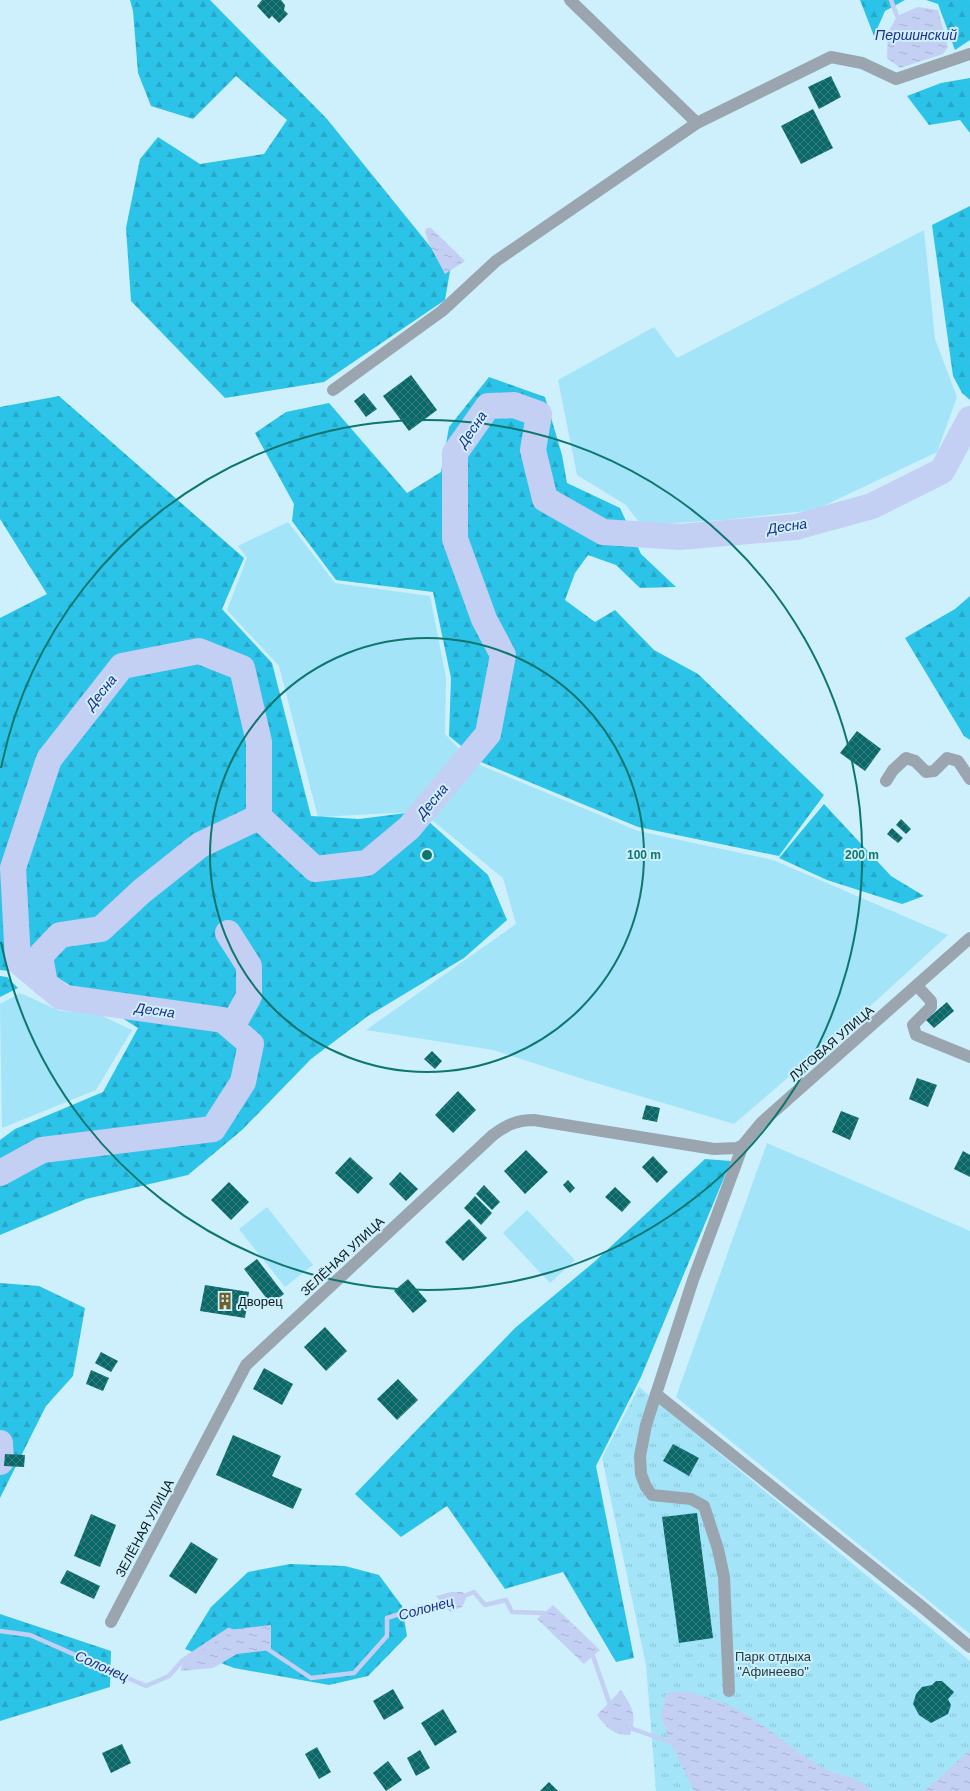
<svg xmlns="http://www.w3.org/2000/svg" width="970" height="1791" font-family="Helvetica,sans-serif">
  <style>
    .green { fill: #a3e4f9 }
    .forest { fill: url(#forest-firs) }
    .park { fill: url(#park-tufts) }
    .water { fill: url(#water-ripples) }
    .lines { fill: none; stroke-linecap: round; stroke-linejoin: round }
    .stream { stroke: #c3d0f3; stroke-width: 4.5 }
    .river { stroke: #c3d0f3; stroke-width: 26 }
    .building { fill: url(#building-cross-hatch) }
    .minor { stroke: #9aa5af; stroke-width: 12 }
    .ring { fill: none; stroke: #0f766e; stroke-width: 2 }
    .labels { text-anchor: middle; stroke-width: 4; stroke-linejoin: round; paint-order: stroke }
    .street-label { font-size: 13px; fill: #0c191d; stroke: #cdf0fc }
    .poi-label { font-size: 13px; fill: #0c191d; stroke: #cdf0fc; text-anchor: start }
    .park-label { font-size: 13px; fill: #233b42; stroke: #cdf0fc }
    .water-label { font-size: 14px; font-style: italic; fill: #1e2d8d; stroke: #cdf0fc }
    .centre { fill: #0f766e; stroke: #cdf0fc; stroke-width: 2 }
    .ring-label { font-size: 12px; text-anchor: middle; font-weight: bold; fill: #0f766e; stroke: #cdf0fc; stroke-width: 4; stroke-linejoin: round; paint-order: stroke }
  </style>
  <defs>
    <pattern id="forest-firs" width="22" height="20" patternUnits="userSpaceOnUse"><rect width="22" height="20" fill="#2cc3e8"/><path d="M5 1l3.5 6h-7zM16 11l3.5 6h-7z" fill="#26a7c7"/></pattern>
    <pattern id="park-tufts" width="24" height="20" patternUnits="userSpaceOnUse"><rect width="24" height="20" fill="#a3e4f9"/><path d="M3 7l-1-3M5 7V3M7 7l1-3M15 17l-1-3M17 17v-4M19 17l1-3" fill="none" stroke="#8bc3d5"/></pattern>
    <pattern id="water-ripples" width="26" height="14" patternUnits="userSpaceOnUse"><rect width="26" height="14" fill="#c3d0f3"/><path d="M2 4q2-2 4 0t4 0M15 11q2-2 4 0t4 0" fill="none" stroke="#a6b2d0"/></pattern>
    <pattern id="building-cross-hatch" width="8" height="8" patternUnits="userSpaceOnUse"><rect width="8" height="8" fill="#0b6868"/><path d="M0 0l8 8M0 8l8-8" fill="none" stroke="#367c7d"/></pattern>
  </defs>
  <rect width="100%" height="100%" fill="#cdf0fc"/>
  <!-- green -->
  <g class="green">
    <path d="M924 230 935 339 957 397 937 452 815 510 724 520 641 525 626 505 577 475 558 380 654 327 677 358Z"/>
    <path d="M288 522 335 583 430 596 446 677 445 734 462 752 414 812 318 817 279 666 227 610 247 558 238 546Z"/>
    <path d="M475 763 638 831 773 860 948 935 856 1019 734 1124 586 1080 493 1050 366 1030 516 924 503 878 428 817Z"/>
    <path d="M20 993 60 1011 96 1013 132 1030 96 1090 2 1128 0 1004Z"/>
    <path d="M767 1143 970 1231V1634L676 1397Z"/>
    <path d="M267 1207 313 1265 285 1287 239 1229Z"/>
    <path d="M527 1210 575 1260 550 1283 503 1233Z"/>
  </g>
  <!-- forest -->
  <g class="forest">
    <path d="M130 0H210L327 119 450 271 445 300 324 382 225 398 131 301 126 228 140 159 158 137 200 164 264 154 287 120 236 76 193 119 151 106 138 73 133 11Z"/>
    <path d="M860 0H905L885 11 874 36Z"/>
    <path d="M926 0H970V40L955 50 938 4Z"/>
    <path d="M970 78V133L960 120 929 125 907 96 941 83Z"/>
    <path d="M970 206V400L962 393 953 376 932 225Z"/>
    <path d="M489 377 545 397 562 455 567 483 620 508 641 554 676 587 640 588 616 565 588 555 575 573 565 600 595 622 615 610 654 650 698 674 824 795 779 856 638 827 481 762 449 736 451 678 433 592 336 580 292 521 294 504 255 433 286 412 329 403 407 493 441 472 449 427Z"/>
    <path d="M59 396 244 558 222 609 272 663 311 816 359 819 414 812 427 820 488 875 507 920 464 958 368 1016 311 1059 242 1130 188 1175 86 1199 0 1235V1140L15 1129 103 1092 138 1028 55 976 0 970V618L47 594 0 519V407Z"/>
    <path d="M970 596V740L964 736 905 638 955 609Z"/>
    <path d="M824 804 891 876 924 896 902 904 827 880 779 858Z"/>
    <path d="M0 976 7 977 18 988 0 997Z"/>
    <path d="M705 1159 731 1161 641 1377 596 1466 634 1658 616 1662 563 1572 505 1589 447 1506 401 1537 355 1494 515 1328 593 1263Z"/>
    <path d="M0 1283 39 1286 85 1308 73 1376 46 1406 0 1498Z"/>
    <path d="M290 1564 345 1566 379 1575 402 1606 407 1636 368 1676 329 1685 234 1668 185 1649 211 1607 248 1572Z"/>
    <path d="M0 1614 111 1651 110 1687 0 1721Z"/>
  </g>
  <!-- park -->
  <path class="park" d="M639 1387 970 1661V1791H656L646 1665 602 1458Z"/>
  <!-- water -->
  <g class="water">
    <path d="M918 7 938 10 948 47 943 54 900 68 887 58 888 33 897 16Z"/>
    <path d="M427 228H431L465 261 445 274 429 244 425 231Z"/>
    <path d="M451 1592H463L466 1599 462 1607 450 1612 436 1596Z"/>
    <path d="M553 1605 600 1650 584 1664 537 1619Z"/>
    <path d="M271 1625V1650L237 1654 213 1668 181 1671 182 1661 229 1630Z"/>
    <path d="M621 1690C632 1707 638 1715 630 1735 614 1735 606 1728 597 1715Z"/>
    <path d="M685 1691C707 1697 731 1704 750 1717 775 1733 797 1753 823 1768 840 1777 858 1775 871 1791H694L670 1742 661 1716 666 1693Z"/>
    <path d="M970 1750V1791H924Z"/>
  </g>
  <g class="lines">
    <!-- stream -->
    <g class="stream">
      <path d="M891 0 897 16"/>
      <path d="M459 1598 474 1592 485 1605 506 1600 512 1612 544 1613 548 1616"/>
      <path d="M0 1631 30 1635 146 1686 169 1676 182 1661 229 1630 233 1632"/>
      <path d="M266 1648 311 1678 354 1673 387 1636V1618L412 1610 445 1606 449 1603"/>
      <path d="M589 1653 593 1656 609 1702 612 1706"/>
      <path d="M629 1725 633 1729 670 1742 676 1741"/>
    </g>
    <!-- river -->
    <g class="river">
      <path d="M228 933 249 966V996L232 1027"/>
      <path d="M45 984 40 956 60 935 101 929 142 891 200 845 259 817"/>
      <path d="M0 1173 42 1150 213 1129 243 1082 251 1044 223 1020 61 997 18 961 13 868 49 759 122 666 199 651 242 668 259 742V817L315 869 367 863 409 828 488 734 503 655 484 619 455 539V453L488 406 514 405 539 414 533 450 545 499 603 532 680 537 796 527 872 506 942 471 970 419"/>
      <path d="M0 1443 1 1461 0 1462"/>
    </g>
  </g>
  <!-- building -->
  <g class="building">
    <path d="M262 0H281L285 5 284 10 288 14 279 23 272 16 269 19 257 6Z"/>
    <path d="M831 76 841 97 819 109 808 87Z"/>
    <path d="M813 109 833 148 801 164 781 126Z"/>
    <path d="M411 375 437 410 409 431 383 396Z"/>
    <path d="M364 393 377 409 366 417 354 401Z"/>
    <path d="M857 731 881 749 865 771 840 753Z"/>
    <path d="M901 819 911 829 906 834 896 825Z"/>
    <path d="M892 828 903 838 898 843 887 834Z"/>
    <path d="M947 1002 954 1011 934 1028 926 1020Z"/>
    <path d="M432 1051 442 1061 435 1069 424 1059Z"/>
    <path d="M917 1078 937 1085 928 1107 909 1099Z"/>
    <path d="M458 1091 476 1110 453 1133 435 1115Z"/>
    <path d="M646 1105 660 1108 657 1122 642 1119Z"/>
    <path d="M841 1111 859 1118 850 1140 832 1132Z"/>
    <path d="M526 1150 548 1172 525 1194 504 1171Z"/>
    <path d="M963 1151 970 1155V1177L954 1169Z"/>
    <path d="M653 1156 668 1172 657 1183 642 1167Z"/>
    <path d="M350 1157 373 1178 358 1194 335 1173Z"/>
    <path d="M400 1172 418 1189 406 1201 389 1184Z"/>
    <path d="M568 1180 575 1188 570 1193 563 1185Z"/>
    <path d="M229 1182 249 1202 231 1220 211 1200Z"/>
    <path d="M484 1185 500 1202 492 1210 476 1194Z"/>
    <path d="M615 1187 631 1202 622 1212 605 1197Z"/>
    <path d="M475 1196 492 1213 481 1225 464 1208Z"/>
    <path d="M469 1219 487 1238 463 1261 445 1242Z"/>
    <path d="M257 1259 284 1294 271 1304 244 1269Z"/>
    <path d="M408 1279 427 1301 413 1313 394 1291Z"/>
    <path d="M205 1285 249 1292 245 1318 200 1311Z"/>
    <path d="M325 1327 347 1351 326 1371 304 1347Z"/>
    <path d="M101 1352 118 1361 111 1372 95 1363Z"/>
    <path d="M264 1368 293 1384 282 1405 253 1389Z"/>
    <path d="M91 1370 109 1378 103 1391 86 1384Z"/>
    <path d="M398 1379 418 1400 397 1420 377 1399Z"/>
    <path d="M233 1435 281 1456 272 1476 302 1489 293 1509 216 1475Z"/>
    <path d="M673 1444 699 1458 689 1476 663 1461Z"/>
    <path d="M5 1454 25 1455 24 1467 4 1466Z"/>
    <path d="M697 1513 713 1638 679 1643 662 1517Z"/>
    <path d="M91 1514 116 1525 100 1567 74 1556Z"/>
    <path d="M191 1542 218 1559 196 1594 169 1576Z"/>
    <path d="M67 1570 100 1586 94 1599 60 1583Z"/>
    <path d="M936 1681H942L954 1692 948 1699 951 1705 948 1714 931 1723 919 1715 913 1704 916 1694 922 1687 932 1685Z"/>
    <path d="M393 1689 404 1708 384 1720 373 1701Z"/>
    <path d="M443 1709 457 1732 435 1746 421 1723Z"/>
    <path d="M122 1744 131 1763 111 1773 102 1753Z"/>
    <path d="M317 1747 331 1772 319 1779 305 1754Z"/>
    <path d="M420 1750 430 1768 416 1776 407 1758Z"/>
    <path d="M388 1761 402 1780 386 1791 373 1773Z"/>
    <path d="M549 1782 558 1791H540Z"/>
  </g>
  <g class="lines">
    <!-- minor -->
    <g class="minor">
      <path d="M570 0 697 123"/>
      <path d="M333 390 442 311 496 261 697 123 831 57 862 63 896 79 970 54"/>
      <path d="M886 781 893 770 906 758 915 761 926 772 934 771 947 758 958 761 970 779"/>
      <path d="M917 986 931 1001V1007L913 1025 916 1035 970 1057"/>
      <path d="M656 1394 921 1606 970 1647"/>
      <path d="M111 1622 246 1365 493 1135C506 1125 517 1120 534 1120L714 1149 737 1148 743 1145 761 1123 970 938"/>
      <path d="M729 1691 724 1577 718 1549 704 1506 691 1499 652 1495 646 1487 641 1474 640 1456 646 1425 693 1280 743 1145"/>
    </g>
  </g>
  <!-- distance rings -->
  <g class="ring">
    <circle cx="427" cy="855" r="217"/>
    <path d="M1 768A435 435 0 1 1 1 942"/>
  </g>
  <!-- icons -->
  <defs>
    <g id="building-bare" transform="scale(1.38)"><path d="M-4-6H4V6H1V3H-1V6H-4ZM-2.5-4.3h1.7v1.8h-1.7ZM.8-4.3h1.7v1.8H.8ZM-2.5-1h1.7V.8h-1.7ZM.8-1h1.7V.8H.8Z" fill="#6e612e" stroke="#cdf0fc" stroke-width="2.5" paint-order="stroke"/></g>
  </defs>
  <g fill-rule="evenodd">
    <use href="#building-bare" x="225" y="1301"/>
  </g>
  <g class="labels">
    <!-- street labels -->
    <g class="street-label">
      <text transform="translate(831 1043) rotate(-41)" y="5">ЛУГОВАЯ УЛИЦА</text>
      <text transform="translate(342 1256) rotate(-43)" y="5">ЗЕЛЁНАЯ УЛИЦА</text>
      <text transform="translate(144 1528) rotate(-62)" y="5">ЗЕЛЁНАЯ УЛИЦА</text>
    </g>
    <!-- poi labels -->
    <g class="poi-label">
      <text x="238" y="1306">Дворец</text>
    </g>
    <!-- park labels -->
    <g class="park-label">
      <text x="773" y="1661">Парк отдыха<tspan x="773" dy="15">"Афинеево"</tspan></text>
    </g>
    <!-- water labels -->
    <g class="water-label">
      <text x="916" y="40">Першинский</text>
      <text transform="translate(472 429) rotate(-55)" y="5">Десна</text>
      <text transform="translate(787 526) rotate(-8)" y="5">Десна</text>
      <text transform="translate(101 692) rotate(-51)" y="5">Десна</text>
      <text transform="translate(432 801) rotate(-50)" y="5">Десна</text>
      <text transform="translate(155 1010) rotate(8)" y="5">Десна</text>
      <text transform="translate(426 1608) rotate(-15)" y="5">Солонец</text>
      <text transform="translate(102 1666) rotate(24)" y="5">Солонец</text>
    </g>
  </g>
  <circle cx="427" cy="855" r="6" class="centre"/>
  <g class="ring-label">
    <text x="644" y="859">100 m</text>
    <text x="862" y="859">200 m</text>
  </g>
</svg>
